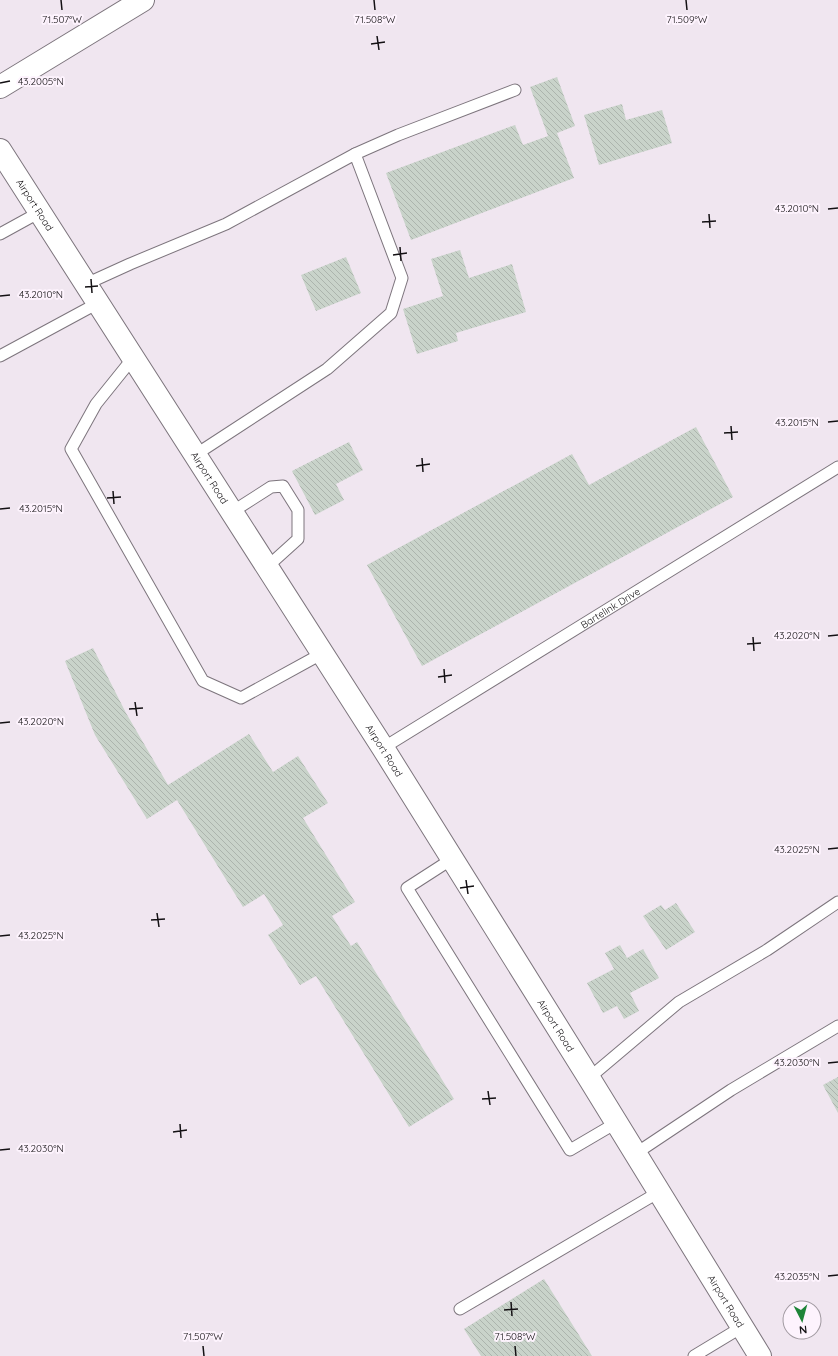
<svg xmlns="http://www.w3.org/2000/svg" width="838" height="1356" font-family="Quicksand,sans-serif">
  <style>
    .building { fill: url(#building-back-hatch) }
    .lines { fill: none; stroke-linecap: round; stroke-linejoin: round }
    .service-casing { stroke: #7d757d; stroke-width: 13 }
    .minor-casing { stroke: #7d757d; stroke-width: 24 }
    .tertiary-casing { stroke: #7d757d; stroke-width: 24 }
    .service { stroke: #fff; stroke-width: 11 }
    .minor { stroke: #fff; stroke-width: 22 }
    .tertiary { stroke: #fff; stroke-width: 22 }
    .ticks { fill: none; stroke: #141114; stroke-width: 1.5 }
    .labels { text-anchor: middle; stroke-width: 4; stroke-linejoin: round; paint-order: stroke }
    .street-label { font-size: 10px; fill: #141114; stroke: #fdf3fd }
    .ticks-label { font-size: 10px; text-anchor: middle; fill: #141114; stroke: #fdf3fd; stroke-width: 4; stroke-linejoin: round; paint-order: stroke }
  </style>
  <defs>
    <pattern id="building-back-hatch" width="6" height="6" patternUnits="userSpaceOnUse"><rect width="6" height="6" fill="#c9d3ca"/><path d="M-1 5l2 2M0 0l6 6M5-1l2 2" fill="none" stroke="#acb4ad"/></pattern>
  </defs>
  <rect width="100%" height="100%" fill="#f0e6f0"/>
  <!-- building -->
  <g class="building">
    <path d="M557 77 575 126 557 133 574 178 411 240 386 173 515 125 523 145 548 136 530 87Z"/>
    <path d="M622 104 626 120 662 110 672 143 599 165 584 115Z"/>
    <path d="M460 250 469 278 512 264 526 312 456 333 458 341 417 354 403 309 443 296 431 259Z"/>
    <path d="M346 257 361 293 316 311 301 275Z"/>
    <path d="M696 427 733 497 422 666 367 565 572 454 589 485Z"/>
    <path d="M349 442 363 470 336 484 344 500 315 515 292 471Z"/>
    <path d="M93 648 126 713 168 785 249 734 273 772 298 756 328 803 303 818 355 902 332 916 351 946 357 942 454 1099 409 1127 316 976 300 985 268 935 283 925 264 894 243 907 177 800 147 819 95 735 65 661Z"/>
    <path d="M676 903 695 932 666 950 643 916 661 905 665 910Z"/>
    <path d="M620 945 627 958 643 949 659 978 630 993 639 1011 624 1019 617 1006 603 1013 587 983 614 969 605 953Z"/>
    <path d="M838 1077V1113L823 1085Z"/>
    <path d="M544 1279 592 1356H481L464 1329Z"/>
  </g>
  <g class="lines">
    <!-- service casing -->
    <g class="service-casing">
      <g id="service">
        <path d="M355 154 398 135 515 90"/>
        <path d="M0 234 40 212"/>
        <path d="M86 284 130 264 226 224 355 154 402 278 391 313 327 369 195 455"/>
        <path d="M0 356 98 303"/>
        <path d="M133 358 96 404 71 449 203 681 241 698 323 653"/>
        <path d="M232 512 271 487 283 486 298 510V539L267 567"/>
        <path id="s1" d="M383 748 838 467"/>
        <path d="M452 859 407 888 570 1150 616 1123"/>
        <path d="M589 1078 679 1002 767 950 838 902"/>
        <path d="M635 1154 731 1090 838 1026"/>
        <path d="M460 1309 659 1192"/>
        <path d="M694 1356 742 1327"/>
      </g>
    </g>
    <!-- minor casing -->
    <g class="minor-casing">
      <path id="minor" d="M0 87 143 0"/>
    </g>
    <!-- tertiary casing -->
    <g class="tertiary-casing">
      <g id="tertiary">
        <path id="s2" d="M0 150 383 748 589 1078 760 1356"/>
      </g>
    </g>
    <!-- service -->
    <use href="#service" class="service"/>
    <!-- minor -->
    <use href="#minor" class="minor"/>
    <!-- tertiary -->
    <use href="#tertiary" class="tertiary"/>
  </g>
  <!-- ticks -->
  <path class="ticks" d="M61 0 62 10M374 0 375 10M686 0 687 10M377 36 379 50M371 44 385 42M0 83 10 81M828 209 838 208M709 214 710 228M702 222 716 221M400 247 401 261M393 255 407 253M91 279 92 293M85 287 98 286M0 296 10 295M828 422 838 421M731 426 732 440M724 433 738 432M422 458 423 472M416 466 430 464M113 491 114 504M107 498 121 497M0 509 10 508M828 636 838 635M753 637 754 651M747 644 761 643M444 669 445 683M438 677 452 675M135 702 137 716M129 709 143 708M0 723 10 722M828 849 838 848M466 880 468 894M460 888 474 886M157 913 159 927M151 920 165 919M0 936 10 935M828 1063 838 1062M488 1091 490 1105M482 1099 496 1098M180 1124 181 1138M173 1132 187 1130M0 1150 10 1149M828 1276 838 1275M511 1302 512 1316M504 1310 518 1309M203 1346 204 1356M515 1346 516 1356"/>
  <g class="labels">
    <!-- street labels -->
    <g class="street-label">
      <text dy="4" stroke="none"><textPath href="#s2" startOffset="65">Airport Road</textPath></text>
      <text dy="4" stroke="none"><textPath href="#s2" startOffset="389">Airport Road</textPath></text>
      <text dy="4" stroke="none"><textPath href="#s1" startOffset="267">Bartelink Drive</textPath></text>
      <text dy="4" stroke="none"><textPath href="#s2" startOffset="713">Airport Road</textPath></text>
      <text dy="4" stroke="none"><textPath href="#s2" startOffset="1037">Airport Road</textPath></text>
      <text dy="4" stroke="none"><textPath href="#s2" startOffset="1361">Airport Road</textPath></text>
    </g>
  </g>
  <g class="ticks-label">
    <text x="62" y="23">71.507°W</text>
    <text x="375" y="23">71.508°W</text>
    <text x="687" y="23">71.509°W</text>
    <text x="41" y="85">43.2005°N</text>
    <text x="797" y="212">43.2010°N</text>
    <text x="41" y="298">43.2010°N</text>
    <text x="797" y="426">43.2015°N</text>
    <text x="41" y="512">43.2015°N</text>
    <text x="797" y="639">43.2020°N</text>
    <text x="41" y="725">43.2020°N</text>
    <text x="797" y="853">43.2025°N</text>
    <text x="41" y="939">43.2025°N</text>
    <text x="797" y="1066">43.2030°N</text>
    <text x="41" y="1152">43.2030°N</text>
    <text x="797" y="1280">43.2035°N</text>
    <text x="203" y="1340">71.507°W</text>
    <text x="515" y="1340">71.508°W</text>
  </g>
  <!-- north arrow -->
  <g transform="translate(802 1320) rotate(174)"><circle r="19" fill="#fdf3fd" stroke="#a099a0"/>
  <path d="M0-3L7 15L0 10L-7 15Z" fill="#1e8438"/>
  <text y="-6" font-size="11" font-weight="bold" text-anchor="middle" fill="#141114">N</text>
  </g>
</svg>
